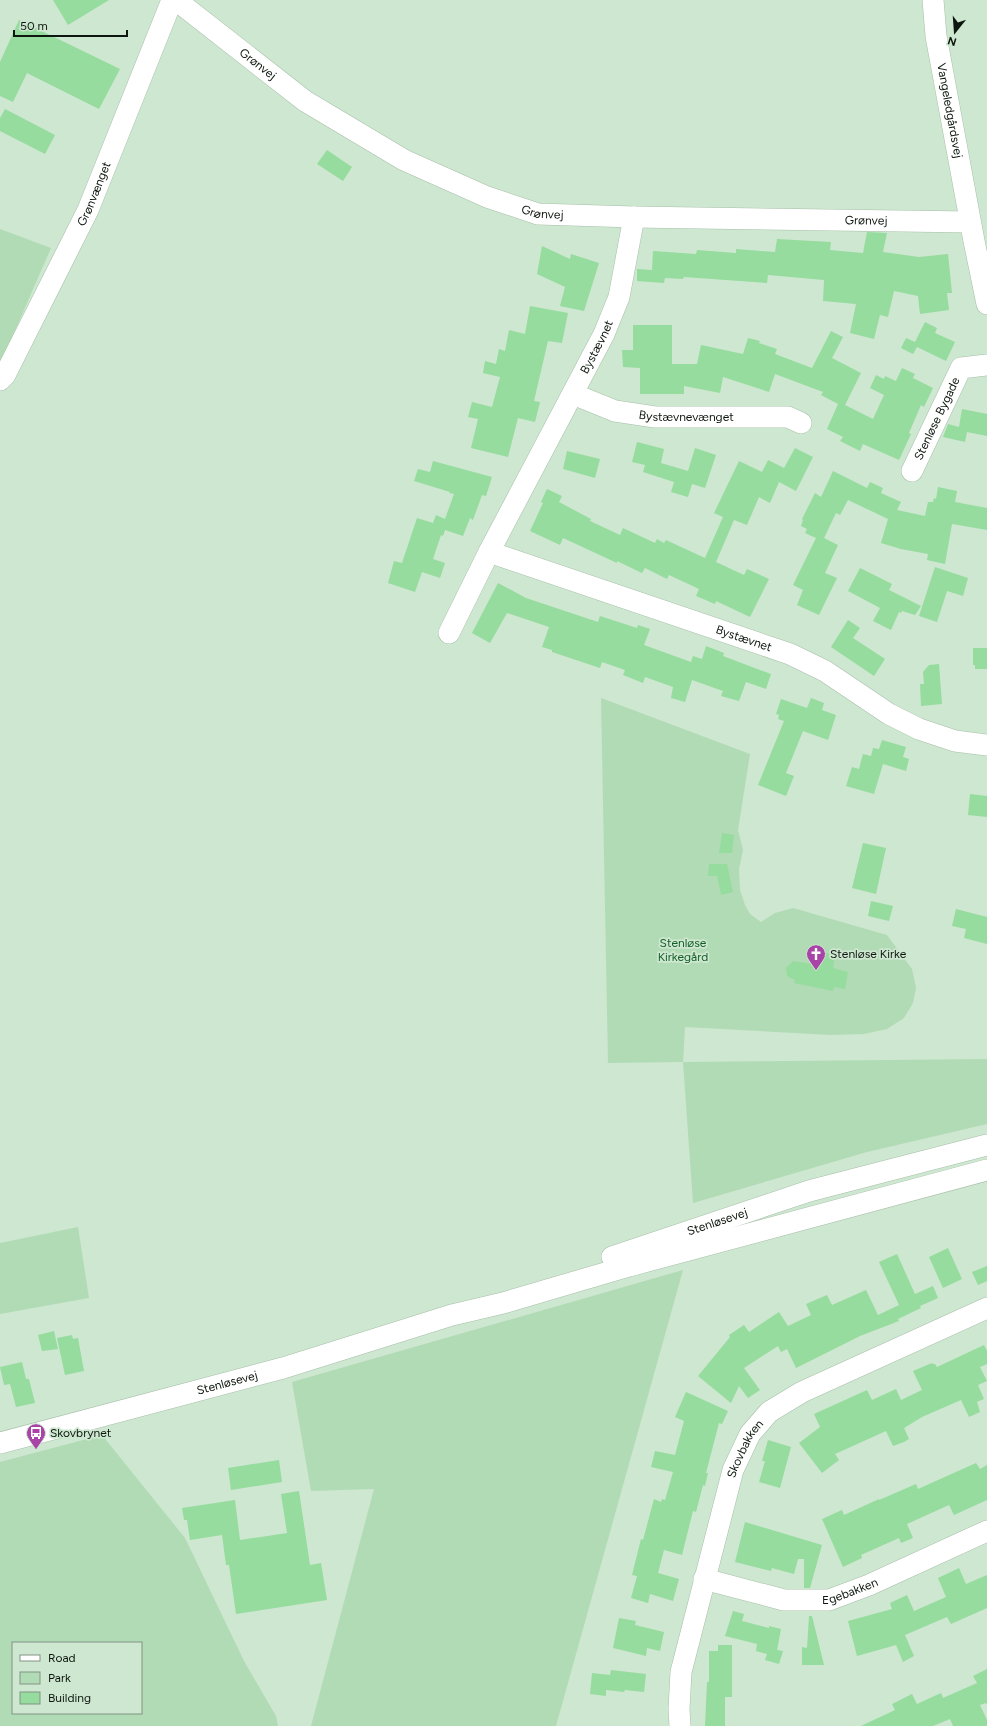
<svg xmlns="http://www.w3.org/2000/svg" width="987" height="1726" font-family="Figtree,sans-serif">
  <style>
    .green { fill: #b1dbb5; fill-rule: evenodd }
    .building { fill: #95dc9e }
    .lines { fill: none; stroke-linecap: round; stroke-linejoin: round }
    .minor-casing { stroke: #a7bfa9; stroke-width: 22 }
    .minor { stroke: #fff; stroke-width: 21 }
    .labels { text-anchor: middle; stroke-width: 3.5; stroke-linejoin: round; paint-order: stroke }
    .street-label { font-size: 12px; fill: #0e170f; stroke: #cee7d0 }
    .park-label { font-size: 12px; fill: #125e27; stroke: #cee7d0 }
    .poi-label { font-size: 12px; fill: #0e170f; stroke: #cee7d0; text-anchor: start }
  </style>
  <rect width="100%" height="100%" fill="#cee7d0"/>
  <!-- green -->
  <g class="green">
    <path d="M0 229 51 248 0 365Z"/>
    <path d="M601 698 750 754 738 830 743 850 739 869 740 890 745 905 750 914 761 922 775 913 793 908 887 935 912 969 916 988 913 1003 904 1018 887 1029 864 1034 831 1035 685 1027 683 1062 987 1059V1124L867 1152 693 1203 683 1062 608 1063Z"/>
    <path d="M78 1227 89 1298 0 1314V1243Z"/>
    <path d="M683 1270 556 1726H311L374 1489 311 1491 292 1382Z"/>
    <path d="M102 1435 185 1538 244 1661 276 1716 278 1726H0V1462ZM13 1643H141V1713H13Z"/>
  </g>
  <!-- building -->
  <g class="building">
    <path d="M53 0H109L68 25Z"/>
    <path d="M19 20 120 69 99 109 27 73 13 102 0 96V62Z"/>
    <path d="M5 109 55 135 45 154 0 131V118Z"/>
    <path d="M327 150 352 167 343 181 317 164Z"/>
    <path d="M867 232 887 233 883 252 919 257 948 254 952 293H947L949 310 920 314 918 296 894 291 888 317 880 315 874 339 850 333 856 304 823 301 824 280 768 275 767 283 684 277 683 279 665 278 664 283 637 281V269L652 270 653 251 696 254 697 250 736 253V249L775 252 777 239 831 242 830 250 863 253Z"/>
    <path d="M542 246 570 259 571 254 599 263 584 311 560 306 565 287 537 274Z"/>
    <path d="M530 306 568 313 562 343 548 341 534 401 540 402 535 422 518 418 508 457 471 448 478 419 468 417 472 402 492 407 500 377 483 373 485 361 496 364 499 349 505 351 509 330 525 334Z"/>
    <path d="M925 322 937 328 935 333 955 342 946 361 917 347 913 354 901 348 906 338 915 342Z"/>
    <path d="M633 325H672V364H697L701 345 743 354 748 338 760 341 759 343 777 349 775 354 812 368 831 331 843 337 832 358 861 373 845 405 873 419 884 395 870 388 876 375 884 379 885 376 896 381 902 368 915 374 913 378 933 388 924 407 921 405 909 433 911 434 899 460 863 444 860 451 840 441 843 437 827 429 838 404 821 395 823 392 775 374 769 392 723 377 720 393 684 386V394H640V368L623 367 622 350H633Z"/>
    <path d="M962 409 987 414V436L967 432 965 442 943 437 948 424 959 427Z"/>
    <path d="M637 442 664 449 661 463 688 471 695 448 716 455 705 488 692 484 688 497 671 492 674 482 643 472 645 465 632 462Z"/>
    <path d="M795 448 813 457 796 491 779 482 770 503 759 497 747 525 734 520 716 562 744 575 747 569 769 579 750 617 716 601 715 604 696 596 699 589 669 575 667 579 645 568 642 573 617 561V563L563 538 560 545 530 531 543 503 541 502 547 489 562 496 559 502 591 519 590 521 620 535 623 528 655 543 657 539 664 543 666 540 705 558 723 517 714 513 739 461 762 472 768 460 784 468Z"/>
    <path d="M567 451 600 459 595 478 563 469Z"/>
    <path d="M433 461 492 477 486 496 482 495 473 520 470 518 463 536 445 530 443 536 441 535 433 559 445 563 440 578 422 572 415 592 388 583 394 561 402 563 417 518 433 523 436 515 445 519 454 494 449 493 450 492 414 481 418 469 430 472Z"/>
    <path d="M833 471 867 488 870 482 883 488 881 493 901 502 897 510 925 516 928 502H933L934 498 936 499 938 487 957 491 955 502 987 508V530L952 524 945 564 927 560 928 554 901 549 881 543 888 519 848 500 840 515 836 513 824 538 838 545 825 573 837 578 819 615 797 605 803 590 793 585 816 538 805 533 807 529 801 526 803 520 802 519 815 493 821 497Z"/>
    <path d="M935 567 968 578 963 596 947 591 937 622 919 616Z"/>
    <path d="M860 568 892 584 889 590 921 606 915 615 902 611 901 613 899 612 891 630 873 621 880 608 848 591Z"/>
    <path d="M498 583 526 598 598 622 600 616 637 628 638 625 650 629 644 645 691 662 693 656 702 659 706 646 724 653 723 656 771 674 766 689 746 682 739 701 721 696 723 691 692 680 685 702 671 698 673 687 645 677 643 683 623 675 625 670 602 662 600 668 552 652V650L542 647 549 627 507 613 490 643 472 633Z"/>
    <path d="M848 620 860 628 853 638 885 659 874 676 831 647Z"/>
    <path d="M973 648H987V669H975V665H973Z"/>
    <path d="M939 664 942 704 921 706 920 684H924L923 672 929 665Z"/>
    <path d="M811 698 824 703 822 710 836 715 828 740 803 731 786 773 794 776 786 796 758 785 784 721 778 719 779 715 776 714 781 699 807 708Z"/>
    <path d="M882 740 906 747 903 757 909 759 906 771 883 764 874 794 846 786 852 767 859 769 863 754 871 756 873 748 879 749Z"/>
    <path d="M970 794 987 796V817L968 815Z"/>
    <path d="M722 833 734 835 732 853H719Z"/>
    <path d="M863 843 886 848 876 894 852 888Z"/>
    <path d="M709 864H727L733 892 721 895 717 876H708Z"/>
    <path d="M871 901 893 906 889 921 868 916Z"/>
    <path d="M956 909 987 917V944L964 938 966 929 952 926Z"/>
    <path d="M822 952 835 955 833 968 848 972 845 989 834 987 833 991 794 983 795 980 787 976 786 968 793 961 819 965Z"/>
    <path d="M948 1248 962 1279 943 1288 929 1257Z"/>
    <path d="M897 1254 915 1294 933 1286 938 1298 920 1306 921 1308 898 1319 899 1321 860 1336 796 1368 787 1349 781 1352 778 1346 744 1368 760 1390 748 1398 739 1386 731 1403 698 1376 730 1337 729 1335 744 1325 749 1332 779 1312 788 1326 811 1315 806 1304 827 1295 832 1305 866 1290 878 1315 899 1305 879 1262Z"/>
    <path d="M987 1266V1281L978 1285 972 1272Z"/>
    <path d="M54 1331 58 1349 42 1351 38 1335Z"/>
    <path d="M72 1335 73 1339 78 1338 84 1371 65 1375 57 1338Z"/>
    <path d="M984 1345 987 1351V1364L980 1367 987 1381 978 1385 984 1399 977 1402 980 1412 969 1417 961 1400 922 1417 904 1428 909 1439 904 1442 893 1446 886 1431 835 1454 839 1460 822 1473 799 1443 820 1427 814 1414 867 1390 872 1400 896 1389 901 1400 922 1390 913 1371 932 1363 933 1364H935L937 1367Z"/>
    <path d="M22 1362 26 1379H29L35 1403 16 1407 10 1384 4 1385 0 1367Z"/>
    <path d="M686 1392 728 1411 722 1424 719 1423 706 1473H708L705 1486 703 1485 696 1512 693 1511 682 1555 664 1550 658 1573 679 1579 673 1601 650 1594 648 1603 631 1598 637 1576 632 1575 641 1539 643 1540 654 1499 661 1502 662 1499 665 1500 673 1472 651 1467 655 1451 675 1455 684 1421 675 1417Z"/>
    <path d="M768 1440 791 1447 780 1488 759 1482 765 1461H762Z"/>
    <path d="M279 1460 282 1482 231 1490 228 1468Z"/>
    <path d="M976 1463 980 1469 987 1465V1500L954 1515 949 1505 907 1524 913 1538 901 1543 899 1538 861 1555 862 1558 843 1567 822 1519 842 1510 844 1515 879 1499V1500L916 1484 918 1489Z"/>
    <path d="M299 1491 310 1565 321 1563 327 1600 236 1614 229 1565H226L222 1535 190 1540 187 1520H184L182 1508 235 1500 240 1540 287 1533 281 1494Z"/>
    <path d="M745 1522 822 1545 810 1588H804V1559H798L794 1574 772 1568 771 1571 735 1562Z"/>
    <path d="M959 1568 966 1584 987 1575V1608L951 1624 947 1617 905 1635 914 1656 903 1662 896 1645 857 1656 848 1621 892 1609 890 1603 907 1595 914 1611 946 1597 938 1578Z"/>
    <path d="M733 1611 744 1614 742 1621 769 1628V1626L781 1629 777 1650 783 1651 779 1664 765 1660 767 1654 756 1651 757 1644 725 1636Z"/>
    <path d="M809 1616H812L824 1665H802V1647L807 1648Z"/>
    <path d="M619 1618 636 1621 635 1625 664 1632 660 1651 647 1648 646 1656 613 1648Z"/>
    <path d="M718 1645H732V1697H725V1726H705L707 1682H709V1651H718Z"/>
    <path d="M987 1669V1705L986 1703 980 1705 987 1720V1726H953L950 1719 933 1726H861L895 1710 892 1704 912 1694 917 1704 941 1693 943 1698 977 1683 973 1676Z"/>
    <path d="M611 1670 646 1674 644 1692 625 1690 624 1692 606 1690V1696L590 1694 592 1673 610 1675Z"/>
  </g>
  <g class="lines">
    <!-- minor casing -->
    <g class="minor-casing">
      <g id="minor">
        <path id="s1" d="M176 0 305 101 404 160 487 197 538 214 634 217 970 222"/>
        <path id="s2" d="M933 0 936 36 974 241 987 304"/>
        <path id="s3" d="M0 380 5 375 88 210 172 0"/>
        <path id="s4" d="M573 394 615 411 655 417H788L801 423"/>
        <path id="s5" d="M912 471 961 368 987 365"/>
        <path id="s6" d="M489 552 790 654 825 671 889 714 919 729 955 741 987 745"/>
        <path id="s7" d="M449 633 489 552 604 334 619 297 634 217"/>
        <path id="s8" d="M612 1257 809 1191 987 1145"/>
        <path id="s9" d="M0 1443 283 1368 452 1315 503 1303 629 1266 987 1170"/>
        <path id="s10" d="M704 1579 784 1600H829L869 1585 987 1531"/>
        <path id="s11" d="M680 1726 679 1709 681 1672 733 1470 750 1434 769 1412 802 1392 987 1308"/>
      </g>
    </g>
    <!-- minor -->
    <use href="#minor" class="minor"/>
  </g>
  <!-- icons -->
  <defs>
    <g id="church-pin" transform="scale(1)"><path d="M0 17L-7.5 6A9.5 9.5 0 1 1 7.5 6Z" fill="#a843a7" stroke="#cee7d0"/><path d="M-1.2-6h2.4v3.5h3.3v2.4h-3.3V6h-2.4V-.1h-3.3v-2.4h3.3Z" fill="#fff"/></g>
    <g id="bus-pin" transform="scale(1)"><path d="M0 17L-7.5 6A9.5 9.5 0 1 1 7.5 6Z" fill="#a843a7" stroke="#cee7d0"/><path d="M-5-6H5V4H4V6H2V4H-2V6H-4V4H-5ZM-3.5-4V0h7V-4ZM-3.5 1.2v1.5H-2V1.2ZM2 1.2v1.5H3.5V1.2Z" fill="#fff"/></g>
  </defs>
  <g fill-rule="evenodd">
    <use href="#church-pin" x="816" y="954"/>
    <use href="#bus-pin" x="36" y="1433"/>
  </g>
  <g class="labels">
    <!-- street labels -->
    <g class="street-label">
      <text dy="4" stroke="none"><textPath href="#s1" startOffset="104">Grønvej</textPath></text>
      <text dy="4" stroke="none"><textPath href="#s2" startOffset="112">Vangeledgårdsvej</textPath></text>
      <text dy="4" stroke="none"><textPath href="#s3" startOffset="209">Grønvænget</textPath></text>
      <text dy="4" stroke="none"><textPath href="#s1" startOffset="428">Grønvej</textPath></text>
      <text dy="4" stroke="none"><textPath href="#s1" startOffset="752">Grønvej</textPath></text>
      <text dy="4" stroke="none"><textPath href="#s7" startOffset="322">Bystævnet</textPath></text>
      <text dy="4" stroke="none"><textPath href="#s4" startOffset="117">Bystævnevænget</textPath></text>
      <text dy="4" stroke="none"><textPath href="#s5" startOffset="58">Stenløse Bygade</textPath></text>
      <text dy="4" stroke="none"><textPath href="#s6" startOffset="269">Bystævnet</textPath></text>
      <text dy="4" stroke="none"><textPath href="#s8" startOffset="111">Stenløsevej</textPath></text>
      <text dy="4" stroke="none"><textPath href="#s9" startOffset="235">Stenløsevej</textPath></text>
      <text dy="4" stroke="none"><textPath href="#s11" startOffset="287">Skovbakken</textPath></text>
      <text dy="4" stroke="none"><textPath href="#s10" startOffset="150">Egebakken</textPath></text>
    </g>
    <!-- park labels -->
    <g class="park-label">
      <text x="683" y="947">Stenløse<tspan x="683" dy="14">Kirkegård</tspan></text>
    </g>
    <!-- poi labels -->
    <g class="poi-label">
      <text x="830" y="958">Stenløse Kirke</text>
      <text x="50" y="1437">Skovbrynet</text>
    </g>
  </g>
  <!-- legend -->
  <rect x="12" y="1642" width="130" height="72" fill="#cee7d0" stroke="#819483"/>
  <rect x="20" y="1655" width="20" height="6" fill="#ffffff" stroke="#819483"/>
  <text x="48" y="1662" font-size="12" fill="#0e170f">Road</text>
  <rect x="20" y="1672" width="20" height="12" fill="#b1dbb5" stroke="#819483"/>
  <text x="48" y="1682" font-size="12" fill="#0e170f">Park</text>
  <rect x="20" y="1692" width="20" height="12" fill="#95dc9e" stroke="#819483"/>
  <text x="48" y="1702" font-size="12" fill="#0e170f">Building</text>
  <!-- north arrow -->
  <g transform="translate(955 32) rotate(197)" stroke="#cee7d0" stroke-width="3" paint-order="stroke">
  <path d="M0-3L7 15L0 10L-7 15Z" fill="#0e170f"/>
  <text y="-6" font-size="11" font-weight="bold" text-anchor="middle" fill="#0e170f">N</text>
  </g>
  <!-- scale -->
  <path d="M14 30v6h113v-6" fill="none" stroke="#0e170f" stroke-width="2"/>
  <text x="20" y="30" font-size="12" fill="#0e170f" stroke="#cee7d0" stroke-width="3" paint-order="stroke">50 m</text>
</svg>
